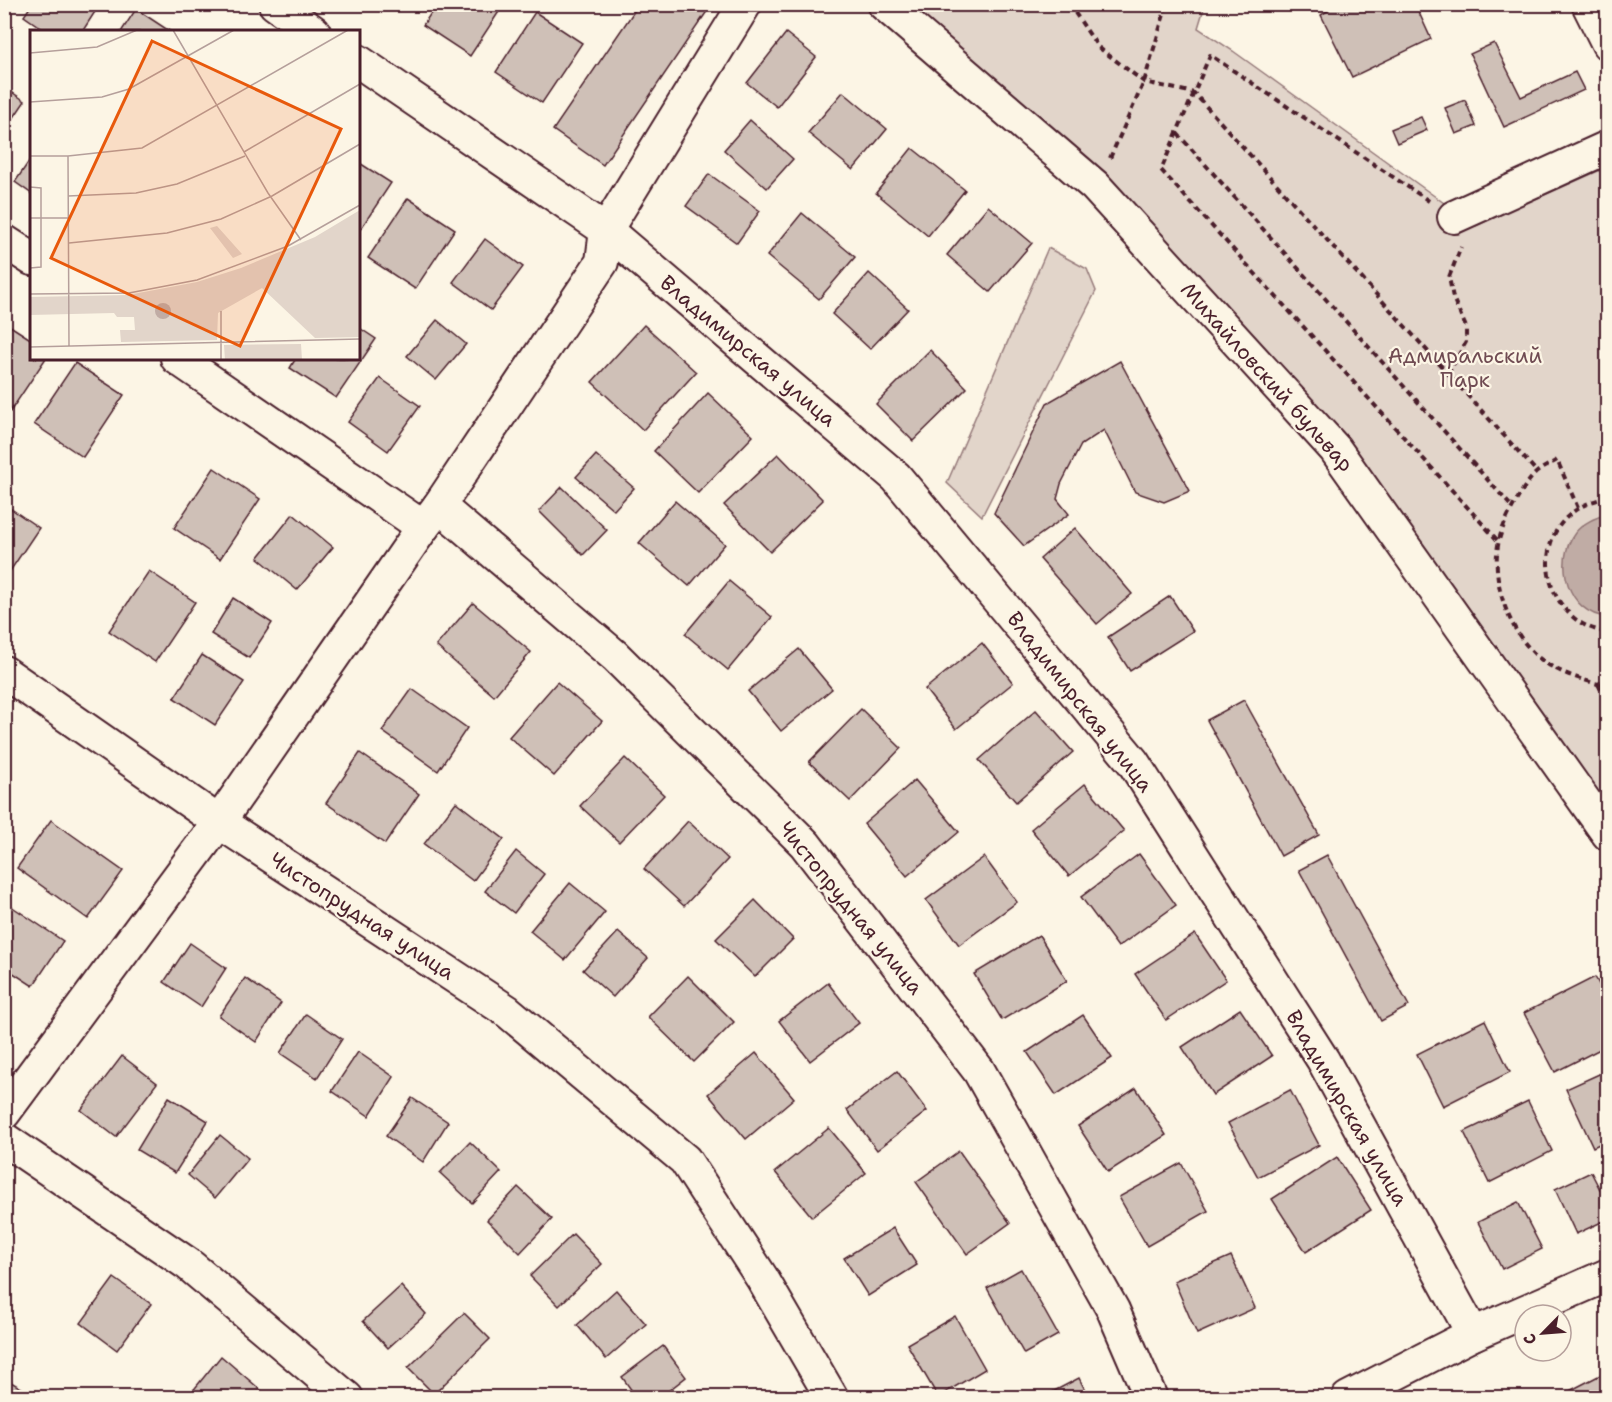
<svg xmlns="http://www.w3.org/2000/svg" width="1612" height="1402" font-family="'Shantell Sans',sans-serif">
  <style>
    .green { fill: #e2d5ca; stroke: #967a7a; stroke-width: 1.5 }
    .water { fill: #c0aca5; stroke: #917474; stroke-width: 1.5 }
    .building { fill: #cfc0b7; stroke: #4a1f2b; stroke-width: 1.5 }
    .lines { fill: none; stroke-linecap: round; stroke-linejoin: round }
    .minor-casing { stroke: #4a1f2b; stroke-width: 36 }
    .path { stroke: #4a1f2b; stroke-width: 4; stroke-dasharray: 6 4.5; stroke-linecap: butt }
    .minor { stroke: #fcf5e5; stroke-width: 32 }
    .labels { text-anchor: middle; stroke-width: 4.5; stroke-linejoin: round; paint-order: stroke }
    .street-label { font-size: 21px; fill: #4a1f2b; stroke: #fcf5e5 }
    .park-label { font-size: 21px; fill: #704c53; stroke: #fcf5e5 }
    .inset-road { fill: none; stroke: #b59f9b; stroke-width: 1.5 }
    .view { fill: #e8590c; fill-opacity: 0.15; stroke: #e8590c; stroke-width: 3 }
    .inset-edge { fill: none; stroke: #4a1f2b; stroke-width: 3 }
  </style>
  <rect width="100%" height="100%" fill="#fcf5e5"/>
  <filter id="ink" filterUnits="userSpaceOnUse"><feTurbulence type="fractalNoise" baseFrequency=".0167" numOctaves="2"/><feDisplacementMap in="SourceGraphic" scale="12" xChannelSelector="R" yChannelSelector="G"/><feConvolveMatrix kernelMatrix="1 2 1 2 8 2 1 2 1" color-interpolation-filters="sRGB"/></filter>
  <g filter="url(#ink)">
    <!-- green -->
    <g class="green">
      <path d="M903 5H1205L1198 28 1233 51 1476 226 1607 167V810L1344 444Z"/>
      <path d="M1048 248 1087 269 1096 291 982 516 947 483Z"/>
    </g>
    <!-- water -->
    <path class="water" d="M1607 514H1608L1607 617C1568 614 1553 562 1575 533 1584 522 1595 518 1607 514Z"/>
    <!-- building -->
    <g class="building">
      <path d="M32 4H100L82 32H47L24 16Z"/>
      <path d="M437 4H504L470 56 423 25Z"/>
      <path d="M639 4H712L603 165 553 130Z"/>
      <path d="M1327 4H1415L1431 39 1352 77 1321 15 1329 10Z"/>
      <path d="M136 9 171 32H121Z"/>
      <path d="M535 12 582 43 542 103 496 72Z"/>
      <path d="M786 33 816 57 777 107 747 83Z"/>
      <path d="M1494 43 1521 97 1575 72 1584 90 1504 127 1470 54Z"/>
      <path d="M4 87 25 101 4 132Z"/>
      <path d="M843 92 887 129 853 170 808 133Z"/>
      <path d="M1465 100 1476 126 1456 134 1445 108Z"/>
      <path d="M1421 117 1427 130 1397 143 1391 129Z"/>
      <path d="M750 120 793 159 767 188 724 150Z"/>
      <path d="M912 148 965 190 928 236 876 193Z"/>
      <path d="M32 157V194L15 182Z"/>
      <path d="M358 162 391 183 358 233Z"/>
      <path d="M709 174 760 211 737 243 686 206Z"/>
      <path d="M408 198 455 229 415 289 368 258Z"/>
      <path d="M988 206 1032 243 990 292 947 255Z"/>
      <path d="M802 213 855 257 819 299 767 256Z"/>
      <path d="M485 239 523 267 491 310 453 282Z"/>
      <path d="M869 273 908 309 870 349 832 314Z"/>
      <path d="M437 320 466 344 436 380 407 356Z"/>
      <path d="M4 322 32 340V358H46L10 412 4 408Z"/>
      <path d="M644 325 696 372 643 430 592 382Z"/>
      <path d="M358 327 376 339 336 398 290 368 296 358H358Z"/>
      <path d="M930 350 967 388 913 441 876 404Z"/>
      <path d="M1120 361 1190 491 1164 502 1135 492 1104 430 1081 445 1061 484 1057 499 1069 514 1024 546 994 513 1047 403Z"/>
      <path d="M75 363 124 395 83 457 34 424Z"/>
      <path d="M380 378 420 406 388 451 348 422Z"/>
      <path d="M708 393 753 436 698 493 654 451Z"/>
      <path d="M778 454 823 500 770 552 724 505Z"/>
      <path d="M596 455 634 488 614 510 576 477Z"/>
      <path d="M214 468 260 499 220 559 174 528Z"/>
      <path d="M562 487 607 530 583 555 539 511Z"/>
      <path d="M675 501 725 544 689 586 639 543Z"/>
      <path d="M4 504 39 528 4 580Z"/>
      <path d="M293 514 333 547 297 590 258 558Z"/>
      <path d="M1075 528 1132 594 1097 624 1040 559Z"/>
      <path d="M149 571 195 602 155 662 109 631Z"/>
      <path d="M729 581 772 617 728 670 685 634Z"/>
      <path d="M1170 596 1193 631 1130 671 1108 637Z"/>
      <path d="M233 598 272 623 249 658 211 634Z"/>
      <path d="M473 603 531 652 494 696 436 646Z"/>
      <path d="M982 643 1013 683 956 729 925 689Z"/>
      <path d="M799 649 832 689 781 731 748 691Z"/>
      <path d="M202 655 244 682 215 725 174 698Z"/>
      <path d="M557 682 602 721 554 776 509 737Z"/>
      <path d="M412 689 467 728 438 771 382 731Z"/>
      <path d="M1244 700 1319 835 1281 856 1207 720Z"/>
      <path d="M861 709 901 748 850 801 809 762Z"/>
      <path d="M1036 710 1073 752 1016 802 979 760Z"/>
      <path d="M360 753 419 794 385 844 326 803Z"/>
      <path d="M625 758 664 795 619 842 580 806Z"/>
      <path d="M915 780 959 832 907 876 864 824Z"/>
      <path d="M1085 784 1124 831 1069 876 1031 829Z"/>
      <path d="M456 802 504 839 473 881 424 844Z"/>
      <path d="M51 820 123 871 88 919 17 868Z"/>
      <path d="M688 821 728 859 684 906 644 869Z"/>
      <path d="M516 851 544 874 514 913 485 891Z"/>
      <path d="M1139 854 1176 905 1118 947 1081 897Z"/>
      <path d="M1327 855 1409 1006 1381 1021 1299 870Z"/>
      <path d="M984 857 1017 902 959 945 926 900Z"/>
      <path d="M570 883 605 912 565 960 530 931Z"/>
      <path d="M755 900 793 939 755 977 716 939Z"/>
      <path d="M5 902 63 941 33 986 4 967Z"/>
      <path d="M618 932 648 958 613 997 583 970Z"/>
      <path d="M1195 934 1226 980 1166 1020 1135 974Z"/>
      <path d="M1039 935 1067 981 1002 1020 974 974Z"/>
      <path d="M190 943 226 968 201 1007 164 982Z"/>
      <path d="M688 976 734 1022 694 1062 648 1017Z"/>
      <path d="M1595 977 1608 1001V1045L1555 1072 1524 1013Z"/>
      <path d="M245 978 281 1003 256 1042 219 1016Z"/>
      <path d="M828 983 859 1023 810 1061 779 1021Z"/>
      <path d="M1240 1009 1272 1056 1213 1095 1182 1047Z"/>
      <path d="M306 1014 342 1039 317 1078 280 1053Z"/>
      <path d="M1083 1015 1112 1058 1056 1095 1027 1052Z"/>
      <path d="M1485 1020 1510 1072 1443 1106 1417 1054Z"/>
      <path d="M358 1052 394 1077 369 1116 332 1091Z"/>
      <path d="M756 1053 794 1098 746 1139 708 1094Z"/>
      <path d="M122 1056 157 1083 116 1137 81 1110Z"/>
      <path d="M1608 1070V1140L1593 1147 1566 1089Z"/>
      <path d="M897 1071 927 1111 877 1150 847 1110Z"/>
      <path d="M1136 1088 1166 1135 1108 1172 1078 1126Z"/>
      <path d="M1290 1090 1319 1145 1258 1177 1228 1123Z"/>
      <path d="M169 1097 208 1121 175 1173 137 1150Z"/>
      <path d="M412 1098 448 1122 423 1162 386 1136Z"/>
      <path d="M1528 1101 1552 1151 1489 1183 1464 1132Z"/>
      <path d="M829 1128 866 1173 812 1217 775 1172Z"/>
      <path d="M220 1135 248 1158 215 1198 188 1175Z"/>
      <path d="M470 1142 501 1172 472 1203 440 1173Z"/>
      <path d="M959 1151 1010 1223 967 1254 916 1182Z"/>
      <path d="M1337 1157 1371 1210 1306 1252 1272 1199Z"/>
      <path d="M1181 1163 1208 1211 1147 1246 1119 1197Z"/>
      <path d="M1591 1172 1608 1205V1219L1576 1234 1555 1189Z"/>
      <path d="M518 1187 552 1219 520 1253 487 1220Z"/>
      <path d="M1518 1202 1542 1249 1502 1269 1478 1222Z"/>
      <path d="M893 1228 917 1265 868 1296 844 1258Z"/>
      <path d="M573 1234 602 1264 559 1306 530 1276Z"/>
      <path d="M1231 1256 1255 1308 1197 1334 1174 1281Z"/>
      <path d="M1021 1269 1058 1335 1024 1354 987 1288Z"/>
      <path d="M114 1278 151 1304 117 1350 81 1323Z"/>
      <path d="M401 1286 426 1314 388 1348 363 1321Z"/>
      <path d="M616 1290 646 1324 606 1359 577 1325Z"/>
      <path d="M464 1313 490 1339 434 1394 408 1368Z"/>
      <path d="M955 1316 985 1369 938 1397 907 1344Z"/>
      <path d="M663 1346 686 1377 659 1398H637L622 1377Z"/>
      <path d="M221 1356 263 1392 258 1398H187Z"/>
      <path d="M1608 1371V1398H1556Z"/>
      <path d="M4 1378 23 1389 18 1398H4Z"/>
      <path d="M1079 1378 1089 1398H1041Z"/>
    </g>
    <g class="lines">
      <!-- minor casing -->
      <g class="minor-casing">
        <g id="minor">
          <path d="M275 4 314 32"/>
          <path d="M884 4 1095 186 1335 449 1608 834"/>
          <path d="M1588 4 1608 44"/>
          <path d="M358 61 606 230 896 477 1133 762 1323 1060 1473 1334"/>
          <path d="M1454 217 1608 147"/>
          <path d="M4 241 32 259"/>
          <path d="M177 358 423 527"/>
          <path d="M439 506 615 656 805 844 979 1071 1113 1310 1151 1398"/>
          <path d="M4 672 219 822 507 1011 685 1160 762 1278 832 1398"/>
          <path d="M4 1113 219 822 423 527 439 506 602 262 606 230 745 4"/>
          <path d="M4 1139 188 1264 347 1398"/>
          <path d="M1348 1398 1473 1334 1608 1275"/>
        </g>
      </g>
      <!-- path -->
      <g class="path">
        <path d="M1069 4 1098 47 1144 82 1194 93 1537 472"/>
        <path d="M1177 133 1512 507"/>
        <path d="M1110 158 1144 82 1167 4"/>
        <path d="M1429 201 1210 55 1161 170 1499 542"/>
        <path d="M1448 374 1466 342V327L1453 298 1449 277 1461 247"/>
        <path d="M1608 497C1592 501 1578 506 1566 518 1528 556 1554 627 1608 632"/>
        <path d="M1578 508 1557 460C1551 464 1543 467 1537 472 1530 478 1523 489 1518 498 1510 511 1503 525 1499 540 1491 576 1505 621 1529 648 1547 669 1572 677 1598 684L1608 679"/>
        <path d="M1598 684 1608 704"/>
      </g>
      <!-- minor -->
      <use href="#minor" class="minor"/>
    </g>
  </g>
  <g class="labels">
    <!-- street labels -->
    <g class="street-label">
      <text transform="translate(748 351) rotate(40)" y="7">Владимирская улица</text>
      <text transform="translate(1267 377) rotate(48)" y="7">Михайловский бульвар</text>
      <text transform="translate(1080 702) rotate(52)" y="7">Владимирская улица</text>
      <text transform="translate(851 908) rotate(51)" y="7">Чистопрудная улица</text>
      <text transform="translate(362 916) rotate(33)" y="7">Чистопрудная улица</text>
      <text transform="translate(1347 1108) rotate(60)" y="7">Владимирская улица</text>
    </g>
    <!-- park labels -->
    <g class="park-label">
      <text x="1465" y="363">Адмиральский<tspan x="1465" dy="24">Парк</tspan></text>
    </g>
  </g>
  <!-- overview -->
  <g transform="translate(30 30)">
    <rect width="330" height="330" fill="#fcf5e5"/>
    <path d="M330 180V307L285 308 232 258 188 283 187 310 91 312 90 300H105L104 287H87L84 283 0 285V267L98 265 167 252 211 238 285 207ZM187 196 212 224 203 228 180 198ZM271 314 272 330H195L194 315Z" fill="#e2d5ca"/>
    <path d="M125 281a8 8 0 1 1 16 0a8 8 0 1 1-16 0Z" fill="#c0aca5"/>
    <path class="inset-road" d="M143 0 238 163 271 210M0 23 67 17 107 0M0 72 72 67 99 59 204 0M214 122 330 54M0 126H38L39 316M38 126 112 118 318 0M0 157 11 158V237L0 238M38 166 106 163 147 154 215 126M0 188H38M39 213 137 203 191 189 242 166 330 114M0 264 99 263 167 250 258 216 330 175M191 281V330M0 317 330 309"/>
    <path class="view" d="M122 11 311 99 210 316 21 228Z"/>
    <rect width="330" height="330" class="inset-edge"/>
  </g>
  <!-- margin -->
  <rect width="1612" height="1402" fill="none" stroke="#fcf5e5" stroke-width="24"/>
  <rect x="12" y="12" width="1588" height="1378" fill="none" stroke="#4a1f2b" stroke-width="2" filter="url(#ink)"/>
  <!-- north arrow -->
  <g transform="translate(1543 1333) rotate(245)"><circle r="28" fill="#fcf5e5" stroke="#b59f9b" stroke-width="1.5"/>
  <path d="M0-4.5L10 22L0 15L-10 22Z" fill="#4a1f2b"/>
  <text y="-9" font-size="16" font-weight="bold" text-anchor="middle" fill="#4a1f2b">С</text>
  </g>
</svg>
